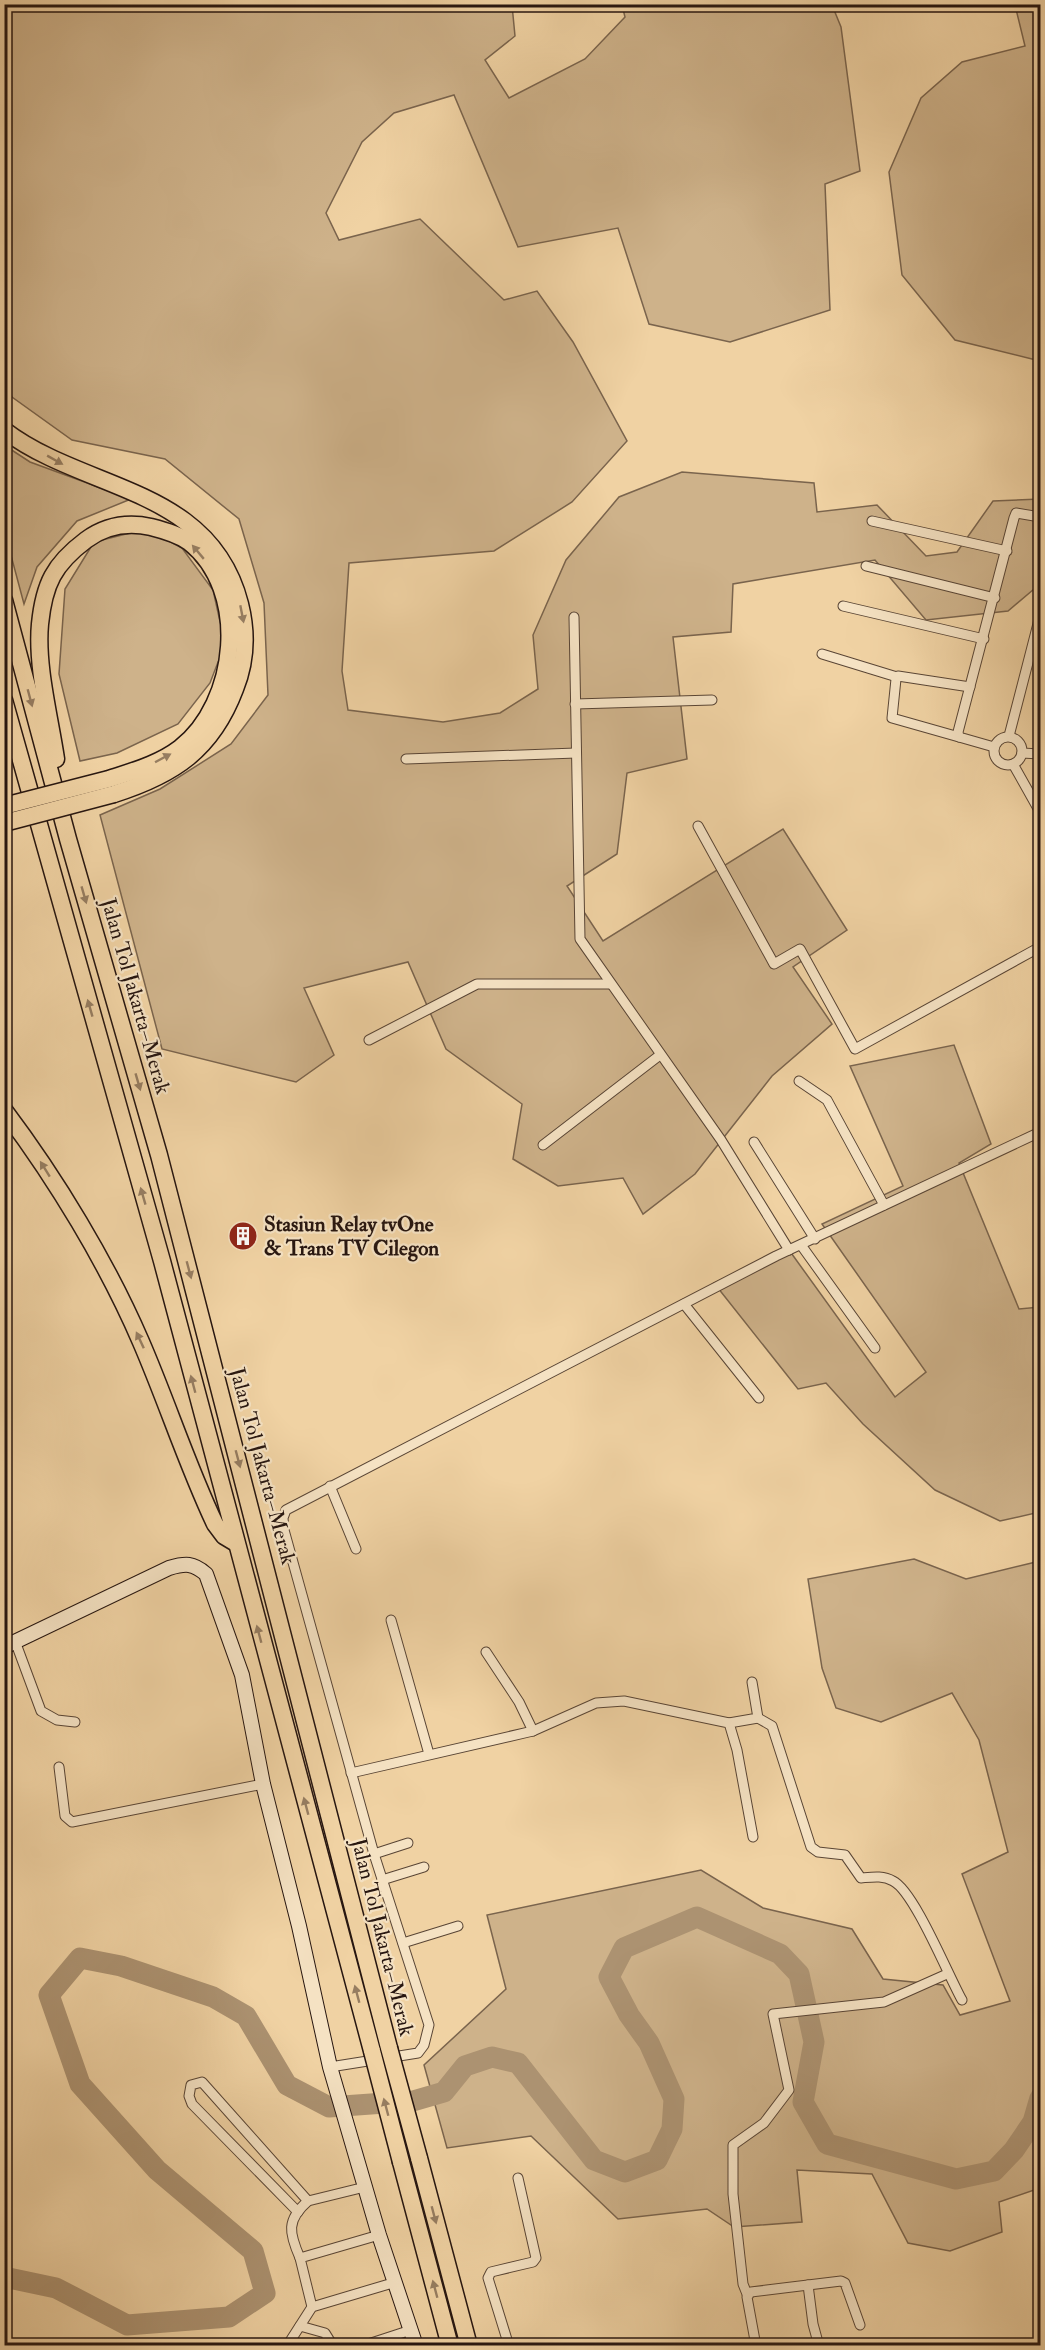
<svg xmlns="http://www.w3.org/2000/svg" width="1045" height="2350" font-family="'IM FELL Double Pica',serif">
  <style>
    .green { fill: #ceb28a; stroke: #7a644d; stroke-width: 1.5 }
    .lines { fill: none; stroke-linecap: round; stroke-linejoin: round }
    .river { stroke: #ac9271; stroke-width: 21 }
    .street-casing { stroke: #594535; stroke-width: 11 }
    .secondary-casing { stroke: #271610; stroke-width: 16 }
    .highway-casing { stroke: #271610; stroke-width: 19 }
    .street { stroke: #f5e2c3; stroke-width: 9 }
    .secondary { stroke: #f5e2c3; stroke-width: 14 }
    .highway { stroke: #f0d2a3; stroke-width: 16 }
    .highway-bridge-casing { stroke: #271610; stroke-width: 19; stroke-linecap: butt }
    .highway-bridge { stroke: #f0d2a3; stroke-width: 16 }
    .oneway { fill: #967d61 }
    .labels { text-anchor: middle; stroke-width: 4.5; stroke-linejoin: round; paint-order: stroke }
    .street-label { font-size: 21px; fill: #271610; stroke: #f5e2c3 }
    .poi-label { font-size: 21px; font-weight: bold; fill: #271610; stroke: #f5e2c3; text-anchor: start }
  </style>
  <rect width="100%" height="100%" fill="#f0d2a3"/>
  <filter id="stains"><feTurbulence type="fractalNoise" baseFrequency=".00333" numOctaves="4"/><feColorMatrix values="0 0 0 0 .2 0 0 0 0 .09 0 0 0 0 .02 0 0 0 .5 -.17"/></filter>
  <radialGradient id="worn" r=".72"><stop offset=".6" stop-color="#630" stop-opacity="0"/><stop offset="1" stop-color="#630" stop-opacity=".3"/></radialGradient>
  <!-- green -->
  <g class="green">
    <path d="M4 5H512L515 36 485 60 509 98 585 59 625 17 622 5H832L841 27 860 171 825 184 830 310 730 342 649 324 618 228 518 247 454 95 394 113 362 142 326 213 339 240 420 219 504 300 537 291 573 342 627 441 572 502 494 551 349 563 342 671 348 710 443 722 500 713 538 689 533 635 566 560 619 497 682 472 814 483 817 512 877 505 926 556 957 552 993 501 1040 499V584L1008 611 926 620 875 560 733 584 731 632 673 637 687 759 627 773 617 854 567 886 603 941 783 829 847 930 793 967 832 1024 772 1076 695 1174 643 1214 623 1178 558 1186 513 1159 522 1104 446 1049 408 962 304 988 334 1055 296 1082 162 1049 100 815 160 789 231 744 268 695 264 603 239 519 165 459 72 440 12 397 5 383Z"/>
    <path d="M1015 5H1040V361L955 340 902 275 889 172 921 98 962 62 1025 46Z"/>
    <path d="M4 445 30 462 131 499 77 521 37 567 24 604 5 533Z"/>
    <path d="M146 529 182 548 213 590 225 644 210 683 178 724 117 753 80 761 59 674 65 589 94 542Z"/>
    <path d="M954 1045 991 1144 959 1163 1019 1309 1040 1307V1512L1000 1521 935 1490 863 1424 826 1383 798 1389 714 1283 789 1250 895 1397 926 1372 822 1224 903 1186 850 1066Z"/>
    <path d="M914 1559 966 1579 1040 1561V2188L999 2202 1002 2232 950 2251 908 2243 872 2174 797 2170 802 2222 734 2227 707 2209 618 2219 531 2136 447 2148 424 2065 506 1989 487 1915 701 1870 763 1908 852 1929 883 1979 943 1985 960 2015 1010 2001 962 1874 1008 1852 979 1740 952 1693 881 1722 836 1708 822 1668 808 1579Z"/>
  </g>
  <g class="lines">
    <!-- river -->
    <path class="river" d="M4 2277 56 2288 127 2325 229 2317 265 2293 253 2251 157 2170 80 2084 49 1995 80 1958 121 1966 213 1997 246 2016 287 2085 329 2107 413 2101 444 2092 465 2066 492 2057 518 2063 594 2160 625 2172 657 2160 672 2129 674 2099 649 2043 629 2015 609 1977 624 1948 697 1917 780 1954 799 1974 814 2042 803 2102 827 2144 956 2179 994 2171 1014 2150 1033 2122 1040 2098"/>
    <!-- street casing -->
    <g class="street-casing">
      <g id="street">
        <path d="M872 521 1007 551"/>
        <path d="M866 566 995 598"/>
        <path d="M843 606 984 639"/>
        <path d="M574 617 580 939 721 1140 789 1250"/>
        <path d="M822 654 897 677"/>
        <path d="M575 704 712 700"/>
        <path d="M1009 736 1040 616"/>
        <circle cx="1008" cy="751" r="14"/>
        <path d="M959 737 892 718 896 679 898 676 970 687"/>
        <path d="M994 747 959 737 958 732 1014 518 1016 513 1040 517"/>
        <path d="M1022 753 1040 754"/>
        <path d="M406 759 576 753"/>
        <path d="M1013 764 1040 812"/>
        <path d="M698 826 774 964 800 949 855 1049 1040 947"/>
        <path d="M369 1040 477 984H609"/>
        <path d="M799 1081 827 1100 884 1205"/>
        <path d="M754 1142 815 1239"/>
        <path d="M543 1145 660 1055"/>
        <path d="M801 1245 875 1348"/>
        <path d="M684 1304 759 1398"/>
        <path d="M330 1486 356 1549"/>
        <path d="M391 1620 429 1754"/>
        <path d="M15 1641 41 1711 57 1720 75 1722"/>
        <path d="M486 1652 519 1702 533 1731"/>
        <path d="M758 1718 772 1726 811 1847 818 1852 845 1855 861 1878C872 1877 883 1875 893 1881 914 1891 948 1975 962 2000"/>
        <path d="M729 1723 758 1718 752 1682"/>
        <path d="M59 1767 65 1816 72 1822 263 1784"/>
        <path d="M351 1773 533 1731 596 1703 624 1701 729 1723 737 1750 753 1837"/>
        <path d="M374 1854 408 1843"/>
        <path d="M382 1880 424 1867"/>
        <path d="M403 1943 458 1926"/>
        <path d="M330 2067 418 2053 424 2045 429 2025 374 1854 284 1530 283 1518 286 1510 776 1256 1040 1132"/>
        <path d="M298 2212 192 2104 189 2096 191 2085 202 2082 308 2201"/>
        <path d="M300 2258C289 2233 286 2220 308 2201L365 2187"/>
        <path d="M808 2285 813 2324 819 2346"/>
        <path d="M747 2294 743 2284 733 2194V2145L764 2123 789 2090 773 2014 884 2002 947 1974"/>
        <path d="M312 2307 300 2258 379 2235"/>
        <path d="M300 2326 325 2333 333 2346"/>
        <path d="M287 2346 312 2307 396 2282"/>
        <path d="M362 2346 411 2330"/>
        <path d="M509 2346 488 2278 491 2272 533 2262 536 2258 518 2178"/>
        <path d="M756 2346 747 2297 751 2292 841 2281 845 2283 860 2325"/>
      </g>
    </g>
    <!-- secondary casing -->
    <g class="secondary-casing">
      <path id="secondary" d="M4 1647 169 1568C186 1563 193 1563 206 1574L242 1675 263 1784 299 1926 330 2067 379 2235 416 2346"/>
    </g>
    <!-- highway casing -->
    <g class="highway-casing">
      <g id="highway">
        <path d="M4 430C85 492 210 486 240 604 247 632 246 662 235 689 212 750 174 775 114 794"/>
        <path d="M4 600 68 839 159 1155 389 2048"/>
        <path d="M4 700 162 1261 372 2051"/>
        <path d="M56 759C50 718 36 666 40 624 44 584 54 564 86 540 105 526 128 522 151 527 163 530 178 534 189 542 250 590 238 703 180 748 159 764 133 771 109 779"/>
        <path d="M4 1110C56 1179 107 1263 141 1342 167 1402 187 1465 215 1524L224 1536 234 1542"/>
        <path d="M419 2158 469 2346"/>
        <path d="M401 2162 450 2346"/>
      </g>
    </g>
    <!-- street -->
    <use href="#street" class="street"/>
    <!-- secondary -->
    <use href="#secondary" class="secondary"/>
    <!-- highway -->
    <use href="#highway" class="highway"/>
    <!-- highway-bridge casing -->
    <g class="highway-bridge-casing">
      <g id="highway-bridge">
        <path d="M4 806 109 779"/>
        <path d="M4 823 114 794"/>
        <path d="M389 2048 419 2158"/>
        <path d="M372 2051 401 2162"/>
      </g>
    </g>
    <!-- highway-bridge -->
    <use href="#highway-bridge" class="highway-bridge"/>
  </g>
  <!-- one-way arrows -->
  <defs><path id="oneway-solid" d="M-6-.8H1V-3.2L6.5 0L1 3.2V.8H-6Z" transform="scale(1.5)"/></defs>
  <g class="oneway">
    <use href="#oneway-solid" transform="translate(55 460) rotate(29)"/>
    <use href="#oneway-solid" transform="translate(198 552) rotate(-130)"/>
    <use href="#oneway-solid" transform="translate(242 614) rotate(79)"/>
    <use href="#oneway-solid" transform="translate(30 698) rotate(75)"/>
    <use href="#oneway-solid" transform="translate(163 758) rotate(-28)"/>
    <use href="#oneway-solid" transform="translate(84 895) rotate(74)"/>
    <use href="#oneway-solid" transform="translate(90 1008) rotate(-106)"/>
    <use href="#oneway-solid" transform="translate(138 1082) rotate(74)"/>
    <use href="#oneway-solid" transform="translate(45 1169) rotate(-122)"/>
    <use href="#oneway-solid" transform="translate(143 1196) rotate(-106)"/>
    <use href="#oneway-solid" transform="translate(189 1270) rotate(75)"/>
    <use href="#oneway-solid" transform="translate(140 1340) rotate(-115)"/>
    <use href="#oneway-solid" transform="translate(193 1384) rotate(-105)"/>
    <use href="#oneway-solid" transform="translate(238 1459) rotate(75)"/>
    <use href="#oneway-solid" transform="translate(259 1634) rotate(-105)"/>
    <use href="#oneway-solid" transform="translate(306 1806) rotate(-105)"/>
    <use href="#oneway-solid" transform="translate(357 1994) rotate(-105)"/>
    <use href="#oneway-solid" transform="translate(386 2107) rotate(-105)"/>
    <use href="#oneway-solid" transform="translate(434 2215) rotate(75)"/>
    <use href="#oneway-solid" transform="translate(435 2289) rotate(-105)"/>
  </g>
  <!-- icons -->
  <defs>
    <g id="building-disc" transform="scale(1.5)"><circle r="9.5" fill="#8f2418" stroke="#f5e2c3"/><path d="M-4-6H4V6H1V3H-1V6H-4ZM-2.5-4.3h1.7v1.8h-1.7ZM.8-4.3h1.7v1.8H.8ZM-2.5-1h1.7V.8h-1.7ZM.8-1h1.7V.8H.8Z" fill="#fff"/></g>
  </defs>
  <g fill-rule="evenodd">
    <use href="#building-disc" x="243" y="1236"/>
  </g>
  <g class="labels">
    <!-- street labels -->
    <g class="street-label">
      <text transform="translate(136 996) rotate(74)" y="7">Jalan Tol Jakarta–Merak</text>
      <text transform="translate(263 1466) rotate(75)" y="7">Jalan Tol Jakarta–Merak</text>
      <text transform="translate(383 1937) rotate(76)" y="7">Jalan Tol Jakarta–Merak</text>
    </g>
    <!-- poi labels -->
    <g class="poi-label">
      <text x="264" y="1231">Stasiun Relay tvOne<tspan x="264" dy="24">&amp; Trans TV Cilegon</tspan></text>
    </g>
  </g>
  <!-- margin -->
  <rect width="1045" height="2350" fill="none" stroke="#f0d2a3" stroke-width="24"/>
  <rect x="6" y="6" width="1033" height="2338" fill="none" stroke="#271610" stroke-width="3"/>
  <rect x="12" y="12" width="1021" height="2326" fill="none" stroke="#271610" stroke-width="1.5"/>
  <rect width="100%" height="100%" filter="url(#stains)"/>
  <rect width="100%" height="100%" fill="url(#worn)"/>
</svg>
